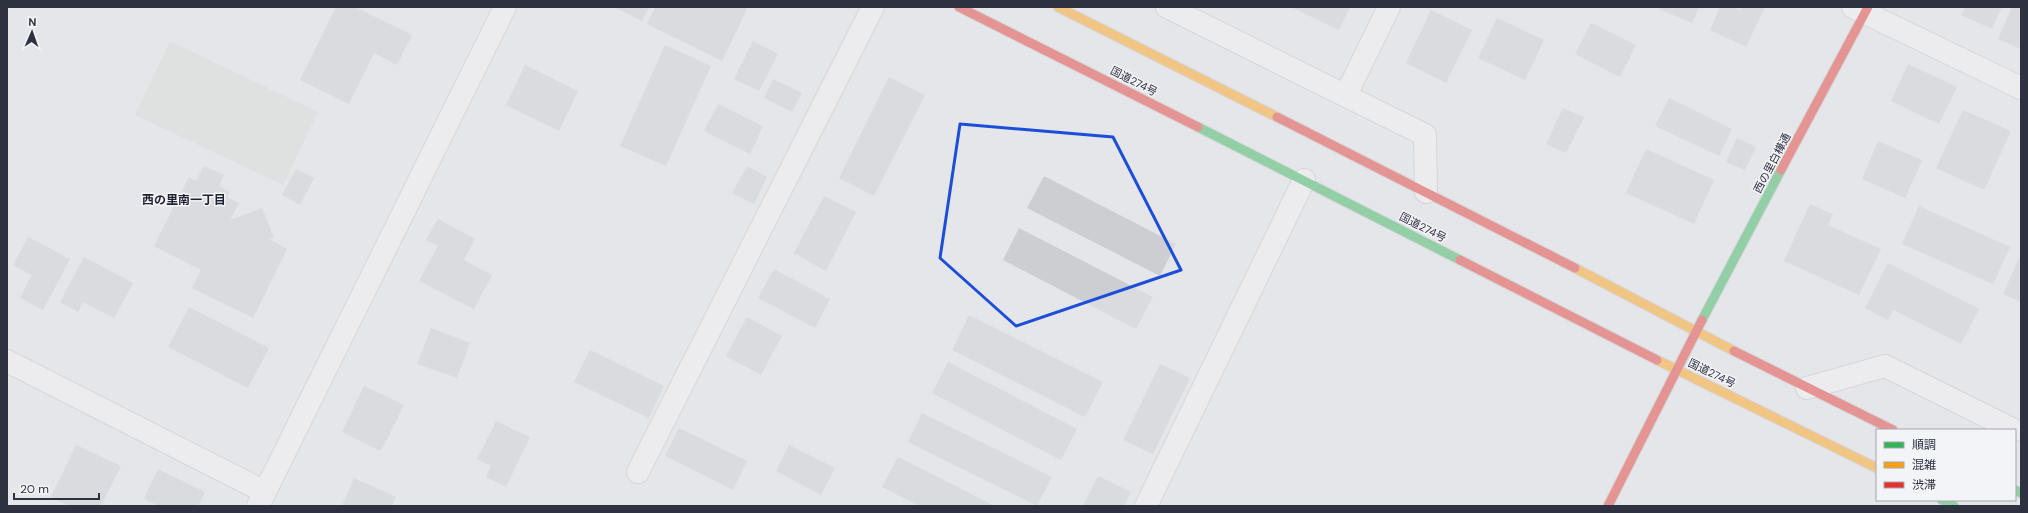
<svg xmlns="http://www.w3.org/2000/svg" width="2028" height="513" font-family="'DM Sans','Noto Sans JP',sans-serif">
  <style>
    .green { fill: #d4dcd6 }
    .building { fill: #cdced1 }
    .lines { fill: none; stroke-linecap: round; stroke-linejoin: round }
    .street-casing { stroke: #c3c4c7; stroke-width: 24 }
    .fast-casing { stroke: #c3c4c7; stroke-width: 11 }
    .slow-casing { stroke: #c3c4c7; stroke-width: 11 }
    .jam-casing { stroke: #c3c4c7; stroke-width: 11 }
    .street { stroke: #f4f4f6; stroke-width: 22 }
    .fast { stroke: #30b455; stroke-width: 9 }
    .slow { stroke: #ff9f0a; stroke-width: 9 }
    .jam { stroke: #e5322d; stroke-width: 9 }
    .marked { fill: none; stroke: #1d4ed8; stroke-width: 3; stroke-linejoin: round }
    .labels { text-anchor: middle; stroke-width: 3; stroke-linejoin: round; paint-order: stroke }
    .street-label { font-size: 11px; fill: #2d3140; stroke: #f3f4f7 }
    .neighbourhood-label { font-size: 12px; font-weight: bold; fill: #1f2331; stroke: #f3f4f7 }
  </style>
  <rect width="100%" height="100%" fill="#e5e6e9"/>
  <!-- green -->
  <path class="green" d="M170 41 318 112 283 185 135 115Z"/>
  <!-- building -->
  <g class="building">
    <path d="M336 7H355L412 35 397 65 374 53 349 104 300 80Z"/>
    <path d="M614 7H649L642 21Z"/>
    <path d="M655 7H742L747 9 722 61 647 24Z"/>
    <path d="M1291 7H1350L1339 30Z"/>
    <path d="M1660 7H1699L1692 23 1659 9Z"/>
    <path d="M1720 7H1734L1740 10 1741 7H1765L1746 47 1710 30Z"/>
    <path d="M1965 7H2002L1992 29 1961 15Z"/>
    <path d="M2012 7H2021V49L1998 39Z"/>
    <path d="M1431 10 1472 30 1446 83 1406 63Z"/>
    <path d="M1497 18 1544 40 1525 80 1478 58Z"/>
    <path d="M1591 23 1636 45 1620 77 1575 54Z"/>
    <path d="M753 41 778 54 759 91 734 79Z"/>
    <path d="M665 45 711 66 666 166 620 146Z"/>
    <path d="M1908 64 1957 87 1939 124 1891 101Z"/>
    <path d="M525 65 578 91 559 131 506 105Z"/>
    <path d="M889 77 925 95 874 196 839 178Z"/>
    <path d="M773 79 802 93 792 112 764 98Z"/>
    <path d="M1669 98 1732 129 1719 156 1655 126Z"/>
    <path d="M718 104 763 126 750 154 704 131Z"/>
    <path d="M1563 108 1584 117 1566 153 1546 144Z"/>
    <path d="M1963 110 2011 131 1984 190 1936 168Z"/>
    <path d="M1737 138 1756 147 1745 170 1726 162Z"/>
    <path d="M1878 141 1922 160 1905 198 1862 179Z"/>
    <path d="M1646 149 1714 180 1694 224 1626 193Z"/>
    <path d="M204 166 224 175 219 186 230 192 227 197 239 203 230 220 262 208 274 238 269 239 287 249 253 318 192 288 201 270 154 246 189 177 196 181Z"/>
    <path d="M747 166 767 177 754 204 732 193Z"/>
    <path d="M296 169 314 178 300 205 282 195Z"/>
    <path d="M1044 176 1176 244 1160 276 1027 208Z"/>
    <path d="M824 196 856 212 826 271 794 253Z"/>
    <path d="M1810 204 1833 214 1828 225 1881 249 1859 295 1784 261Z"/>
    <path d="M1919 206 2010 247 1993 284 1902 244Z"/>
    <path d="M438 219 475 239 464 260 492 275 474 309 419 281 438 246 426 240Z"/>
    <path d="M1019 228 1153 297 1136 329 1003 260Z"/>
    <path d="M28 237 70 259 43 310 20 298 32 275 13 265Z"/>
    <path d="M84 257 133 283 114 318 83 302 78 312 60 302Z"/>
    <path d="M2019 258 2021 259V302L2003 294Z"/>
    <path d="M1888 263 1979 309 1961 344 1893 310 1888 320 1865 308Z"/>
    <path d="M774 269 830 299 815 328 758 298Z"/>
    <path d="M189 307 269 348 248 388 168 347Z"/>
    <path d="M969 315 1103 382 1085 417 952 350Z"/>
    <path d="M747 317 782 336 761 375 726 356Z"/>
    <path d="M431 328 470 343 457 378 417 364Z"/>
    <path d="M590 350 664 386 649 418 574 382Z"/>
    <path d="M948 362 1077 429 1061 460 932 393Z"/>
    <path d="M1160 364 1190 378 1153 454 1123 440Z"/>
    <path d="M364 386 404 405 381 451 342 432Z"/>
    <path d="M922 413 1052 477 1037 506 908 442Z"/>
    <path d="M496 421 530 437 506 487 486 477 491 466 477 459Z"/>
    <path d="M679 428 747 461 733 490 665 456Z"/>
    <path d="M76 445 121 466 101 506H69L51 497Z"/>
    <path d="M789 445 835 468 821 495 776 471Z"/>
    <path d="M898 457 995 506H919L882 487Z"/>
    <path d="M158 469 205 492 198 506H159L144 499Z"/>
    <path d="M1098 476 1131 492 1124 506H1083Z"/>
    <path d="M354 478 396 497 392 506H342Z"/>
  </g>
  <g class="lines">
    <!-- street casing -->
    <g class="street-casing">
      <g id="street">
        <path d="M1167 7 1425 135 1426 192"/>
        <path d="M1853 7 2021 88"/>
        <path d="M1346 95 1389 7"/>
        <path d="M7 361 265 492"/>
        <path d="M1807 388 1885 366 2014 430"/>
        <path d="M638 472 873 7"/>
        <path d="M258 506 505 7"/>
        <path d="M1146 506 1304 180"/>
      </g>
    </g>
    <!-- fast casing -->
    <g class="fast-casing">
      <g id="fast">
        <path d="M1198 127 1460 260"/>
        <path d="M1702 320 1781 170"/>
        <path d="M2015 490 2021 493"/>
        <path d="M1942 500 1954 506"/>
      </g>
    </g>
    <!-- slow casing -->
    <g class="slow-casing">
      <g id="slow">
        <path d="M1058 7 1277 117"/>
        <path d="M1575 268 1734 351"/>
        <path d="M1657 360 1877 468"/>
      </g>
    </g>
    <!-- jam casing -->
    <g class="jam-casing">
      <g id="jam">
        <path d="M959 7 1198 127"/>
        <path d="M1277 117 1575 268"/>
        <path d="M1781 170 1868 7"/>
        <path d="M1460 260 1657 360"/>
        <path d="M1734 351 1893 430"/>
        <path d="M1608 506 1702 320"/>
      </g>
    </g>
    <!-- street -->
    <use href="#street" class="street"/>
    <!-- fast -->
    <use href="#fast" class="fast"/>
    <!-- slow -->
    <use href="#slow" class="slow"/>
    <!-- jam -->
    <use href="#jam" class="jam"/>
  </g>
  <!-- marked area -->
  <path d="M0 0H2028V513H0ZM960 124 1113 137 1181 270 1016 326 940 258Z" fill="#e5e6e9" fill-opacity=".55" fill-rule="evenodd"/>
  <path class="marked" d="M960 124 1113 137 1181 270 1016 326 940 258Z"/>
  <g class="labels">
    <!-- street labels -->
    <g class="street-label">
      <text transform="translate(1134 81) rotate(27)" y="4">国道274号</text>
      <text transform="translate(1772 163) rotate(-62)" y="4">西の里白樺通</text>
      <text transform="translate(1423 227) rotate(27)" y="4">国道274号</text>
      <text transform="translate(1712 373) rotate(26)" y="4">国道274号</text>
    </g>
    <!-- neighbourhood labels -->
    <g class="neighbourhood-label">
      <text x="184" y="204">西の里南一丁目</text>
    </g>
  </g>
  <!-- border -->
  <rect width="2028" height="513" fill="none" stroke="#2d3140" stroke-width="16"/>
  <!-- legend -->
  <rect x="1876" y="429" width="140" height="72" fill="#f3f4f7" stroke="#a4a6ae"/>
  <rect x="1884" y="442" width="20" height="6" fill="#30b455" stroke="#a4a6ae"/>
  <text x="1912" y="449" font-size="12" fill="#2d3140">順調</text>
  <rect x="1884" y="462" width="20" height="6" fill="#ff9f0a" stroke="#a4a6ae"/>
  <text x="1912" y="469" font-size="12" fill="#2d3140">混雑</text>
  <rect x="1884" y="482" width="20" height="6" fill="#e5322d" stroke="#a4a6ae"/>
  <text x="1912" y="489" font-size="12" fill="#2d3140">渋滞</text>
  <!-- north arrow -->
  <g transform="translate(32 32) rotate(2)" stroke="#f3f4f7" stroke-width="3" paint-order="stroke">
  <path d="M0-3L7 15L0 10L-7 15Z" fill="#2d3140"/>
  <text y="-6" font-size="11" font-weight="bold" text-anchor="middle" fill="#2d3140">N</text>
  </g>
  <!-- scale -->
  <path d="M14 493v6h85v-6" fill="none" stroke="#2d3140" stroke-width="2"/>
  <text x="20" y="493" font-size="12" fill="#2d3140" stroke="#f3f4f7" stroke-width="3" paint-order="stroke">20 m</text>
</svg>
